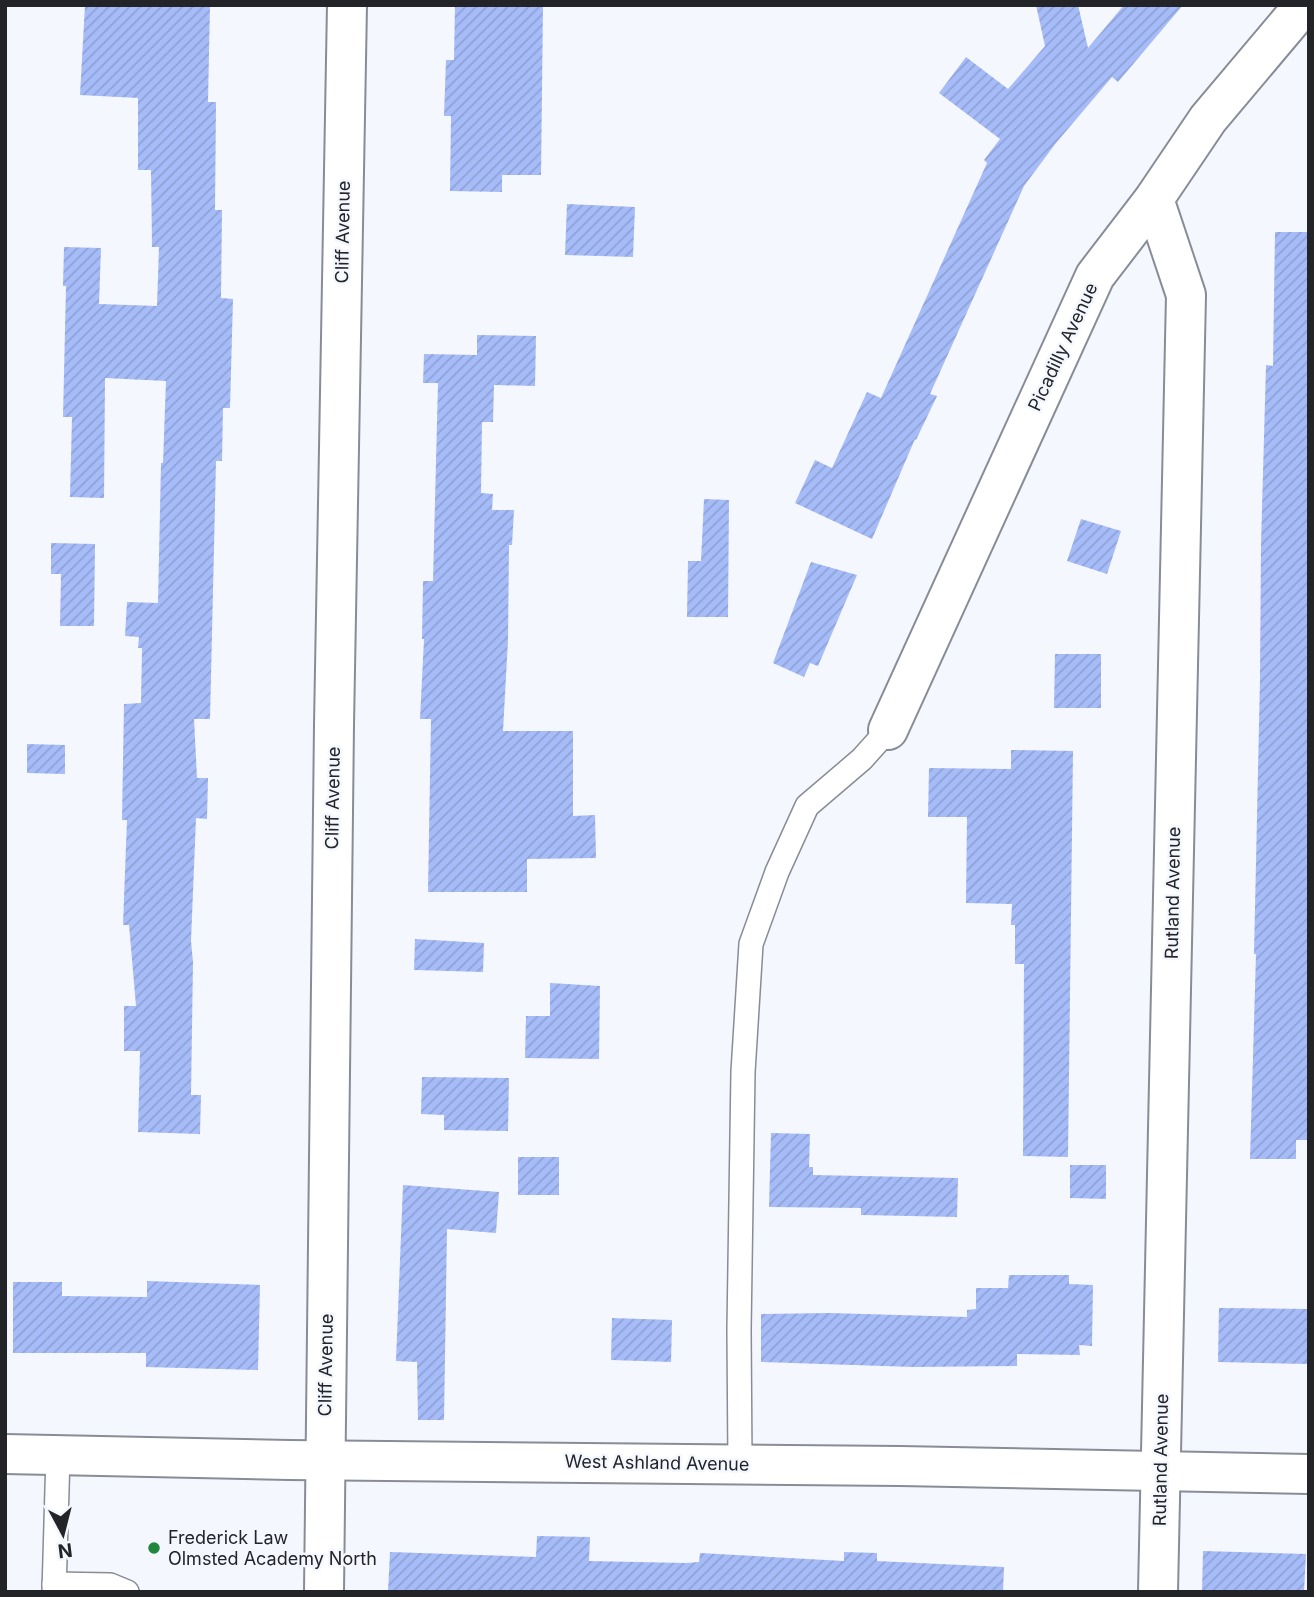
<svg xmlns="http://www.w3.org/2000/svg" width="1314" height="1597" font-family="Inter,sans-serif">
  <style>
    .building { fill: url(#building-hatch) }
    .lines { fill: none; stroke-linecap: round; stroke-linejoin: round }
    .lane-casing { stroke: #888c96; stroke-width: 26 }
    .street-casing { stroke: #888c96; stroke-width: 42 }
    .secondary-casing { stroke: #888c96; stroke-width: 42 }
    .lane { stroke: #fff; stroke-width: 23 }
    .street { stroke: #fff; stroke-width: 38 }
    .secondary { stroke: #fff; stroke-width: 38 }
    .poi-dot { fill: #22873c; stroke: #f5f7fe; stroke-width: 2.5 }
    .labels { text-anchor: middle; stroke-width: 5; stroke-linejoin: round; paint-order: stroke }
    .street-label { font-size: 18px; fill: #222428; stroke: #f5f7fe }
    .poi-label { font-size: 18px; fill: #222428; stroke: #f5f7fe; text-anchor: start }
  </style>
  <defs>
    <pattern id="building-hatch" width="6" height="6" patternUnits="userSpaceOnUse" patternTransform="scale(1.75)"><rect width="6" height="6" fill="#a6bcf9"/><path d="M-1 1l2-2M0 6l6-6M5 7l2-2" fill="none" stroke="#8fa1d5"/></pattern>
  </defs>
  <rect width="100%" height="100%" fill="#f5f7fe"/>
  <!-- building -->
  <g class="building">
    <path d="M85 5H210L208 102H216L215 210H222L221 298 233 299 230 408H223L222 461H216L210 719H194L197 778H208L207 819 196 818 191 941 193 962 191 1095H201L200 1134 138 1132 140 1051H124V1006H136L129 925H123L127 820H122L124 704 141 703 142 648H138L139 637 125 636 127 602 158 603 161 463H163L166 381 105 378 104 498 70 497 72 417H63L66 286H63L64 247 101 248 99 304 157 306 159 247H152L151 170H138V98L80 95Z"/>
    <path d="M455 5H543L541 175H502V192L450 191 451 116H444L446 60H454Z"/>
    <path d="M1036 5H1078L1088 48 1124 5H1183L1118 82 1112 77 1056 143 1024 186 930 394 937 396 916 440 915 439 872 539 795 503 815 460 832 468 867 392 881 398 987 163 984 160 1000 139 939 93 966 57 1008 89 1045 46Z"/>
    <path d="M567 204 635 207 633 257 565 255Z"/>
    <path d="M1275 232H1309V1140H1296V1159H1250L1256 954H1254L1260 679 1261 545 1266 365 1273 366Z"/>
    <path d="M477 335 536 336 535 386 494 385 493 422H482L481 493 493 494 492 510H514L512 545H509L508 640 503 731H573V816L595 815 596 858 527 859V892H428L431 719H420L424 639H422L423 581H433L438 383H423L424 354 477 355Z"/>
    <path d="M704 499 729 500 728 617H687L688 561H701Z"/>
    <path d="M1081 519 1121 531 1107 574 1067 561Z"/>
    <path d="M51 543 95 544 94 626H60L61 574H51Z"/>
    <path d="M811 562 857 575 818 666 810 663 804 677 773 663Z"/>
    <path d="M1055 654H1101V708H1054Z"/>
    <path d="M27 744 65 745V774L27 773Z"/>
    <path d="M1011 750 1073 751 1068 1157 1023 1156 1024 964H1015V925H1011L1012 904 966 903 967 817H928L929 768 1011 769Z"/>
    <path d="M415 939 484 943 483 972 414 970Z"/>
    <path d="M550 983 600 986 599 1059 525 1058 526 1016H550Z"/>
    <path d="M422 1077 509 1078 508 1131 444 1130V1115L421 1114Z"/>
    <path d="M771 1133 810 1134 809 1167H813V1175L958 1178 957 1217 861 1215V1208L769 1207Z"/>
    <rect x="518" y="1157" width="41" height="38"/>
    <path d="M1070 1165H1106V1199L1070 1198Z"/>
    <path d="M403 1185 499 1192 496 1233 447 1229 444 1420H418L417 1362 396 1361Z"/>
    <path d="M1009 1275H1069V1284L1093 1285 1092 1346 1079 1345 1080 1355 1017 1354V1366L914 1367 761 1362V1314L830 1313 967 1317V1310L976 1309V1288H1008Z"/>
    <path d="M147 1281 260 1285 258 1370 146 1367V1353H13V1282H62V1296L147 1297Z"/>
    <path d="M1219 1308 1309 1309V1364L1218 1362Z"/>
    <path d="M612 1318 672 1320 671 1362 611 1360Z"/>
    <path d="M537 1536 590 1537 589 1561 686 1563 699 1562 700 1553 844 1561V1552L877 1553V1561L1004 1567 1003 1592H388L390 1552 536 1557Z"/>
    <path d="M1203 1551 1306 1554 1304 1592H1202Z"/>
  </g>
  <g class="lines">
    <!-- lane casing -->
    <g class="lane-casing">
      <g id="lane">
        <path d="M740 1464 739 1330 743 1072 751 944 777 872 807 806 862 759 888 730"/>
        <path d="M54 1584 110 1585 127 1592"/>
        <path d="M54 1592 58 1455"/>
      </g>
    </g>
    <!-- street casing -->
    <g class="street-casing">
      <g id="street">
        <path d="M1154 199 1186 295 1158 1592"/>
        <path d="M888 730 1095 276 1154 199 1208 119 1304 5"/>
        <path d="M324 1592 334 725 347 5"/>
      </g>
    </g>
    <!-- secondary casing -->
    <g class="secondary-casing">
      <path id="secondary" d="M5 1454 289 1460 900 1466 1309 1474"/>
    </g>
    <!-- lane -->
    <use href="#lane" class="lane"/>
    <!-- street -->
    <use href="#street" class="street"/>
    <!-- secondary -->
    <use href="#secondary" class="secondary"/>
  </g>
  <!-- markers -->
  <circle class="poi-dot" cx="154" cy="1548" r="7"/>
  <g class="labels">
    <!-- street labels -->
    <g class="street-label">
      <text transform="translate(343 232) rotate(-89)" y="6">Cliff Avenue</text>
      <text transform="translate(1063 347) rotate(-65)" y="6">Picadilly Avenue</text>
      <text transform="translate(333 798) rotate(-89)" y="6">Cliff Avenue</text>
      <text transform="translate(1173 893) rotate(-89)" y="6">Rutland Avenue</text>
      <text transform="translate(326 1365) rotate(-89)" y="6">Cliff Avenue</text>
      <text transform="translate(1161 1460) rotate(-89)" y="6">Rutland Avenue</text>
      <text transform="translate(657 1463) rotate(1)" y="6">West Ashland Avenue</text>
    </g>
    <!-- poi labels -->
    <g class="poi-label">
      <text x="168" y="1544">Frederick Law<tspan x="168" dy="21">Olmsted Academy North</tspan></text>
    </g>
  </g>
  <!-- border -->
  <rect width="1314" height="1597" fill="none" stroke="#222428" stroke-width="14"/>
  <!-- north arrow -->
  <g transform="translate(63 1534) rotate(173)" stroke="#f5f7fe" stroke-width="5" paint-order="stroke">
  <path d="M0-5L12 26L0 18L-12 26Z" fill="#222428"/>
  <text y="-10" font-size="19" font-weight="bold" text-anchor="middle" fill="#222428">N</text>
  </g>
</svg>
